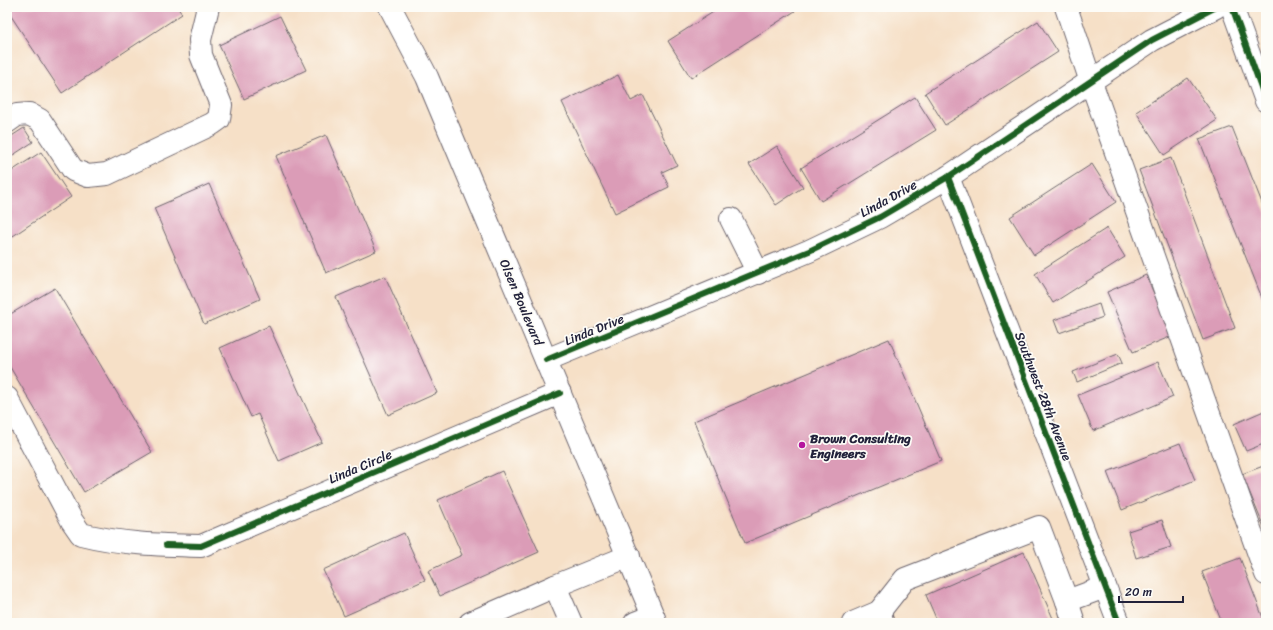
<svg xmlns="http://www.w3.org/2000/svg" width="1273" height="630" font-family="Sriracha,sans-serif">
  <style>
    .building { fill: #db9cb7 }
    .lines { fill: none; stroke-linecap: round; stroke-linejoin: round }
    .minor-casing { stroke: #6c646c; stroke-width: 24 }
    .major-casing { stroke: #6c646c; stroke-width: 24 }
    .minor { stroke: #fff; stroke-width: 22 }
    .major { stroke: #fff; stroke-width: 22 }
    .cycleway-casing { stroke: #fdfcf7; stroke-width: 8 }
    .cycleway { stroke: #1b5e20; stroke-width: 6 }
    .poi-dot { fill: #b5179e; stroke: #fdfcf7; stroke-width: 1.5 }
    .labels { text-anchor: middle; stroke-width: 3.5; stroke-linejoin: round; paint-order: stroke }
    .street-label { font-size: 13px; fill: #22223b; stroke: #fdfcf7 }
    .poi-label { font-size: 13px; font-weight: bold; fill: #22223b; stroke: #fdfcf7; text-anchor: start }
  </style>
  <rect width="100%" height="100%" fill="#fdfcf7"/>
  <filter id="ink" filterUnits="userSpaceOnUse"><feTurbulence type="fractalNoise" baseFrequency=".025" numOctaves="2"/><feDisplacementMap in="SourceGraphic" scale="8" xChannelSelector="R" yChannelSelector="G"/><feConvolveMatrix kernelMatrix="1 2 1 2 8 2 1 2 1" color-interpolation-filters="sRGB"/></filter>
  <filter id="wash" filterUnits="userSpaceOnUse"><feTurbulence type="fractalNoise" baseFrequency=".012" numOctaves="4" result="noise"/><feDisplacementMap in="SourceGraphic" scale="16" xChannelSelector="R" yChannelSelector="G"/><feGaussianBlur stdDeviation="0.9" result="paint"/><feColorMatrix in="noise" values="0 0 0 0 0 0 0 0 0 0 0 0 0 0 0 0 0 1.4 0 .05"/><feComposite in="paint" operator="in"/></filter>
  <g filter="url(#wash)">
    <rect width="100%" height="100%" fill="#f6e0c7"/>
    <g id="blocks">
      <!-- building -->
      <g class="building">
        <path d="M7 7H177L182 14 62 93 7 10Z"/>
        <path d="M721 7H792L795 11 691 78 668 41Z"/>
        <path d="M280 16 306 70 244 99 219 45Z"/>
        <path d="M1038 21 1058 52 945 125 925 93Z"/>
        <path d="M618 75 631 101 643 95 677 165 662 172 669 187 615 213 562 102Z"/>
        <path d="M1188 78 1217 120 1164 155 1136 112Z"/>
        <path d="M915 97 936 130 821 201 801 168Z"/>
        <path d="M1232 127 1266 213V308L1199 139Z"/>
        <path d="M24 128 33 142 7 159V139Z"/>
        <path d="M326 135 376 251 326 273 276 156Z"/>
        <path d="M777 146 803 187 776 205 749 164Z"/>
        <path d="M41 152 71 197 7 240V174Z"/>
        <path d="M1171 158 1235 328 1203 340 1139 170Z"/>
        <path d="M1092 164 1116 202 1034 255 1010 217Z"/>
        <path d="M209 184 260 299 204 324 154 208Z"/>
        <path d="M1107 228 1125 257 1053 303 1035 274Z"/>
        <path d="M1146 275 1172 336 1133 352 1107 292Z"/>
        <path d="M385 276 437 393 388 415 336 297Z"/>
        <path d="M55 288 152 452 84 492 7 362V316Z"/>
        <path d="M1099 304 1103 317 1059 333 1054 320Z"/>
        <path d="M269 326 322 442 279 461 258 414 251 417 220 348Z"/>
        <path d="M889 339 941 461 745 543 694 421Z"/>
        <path d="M1118 354 1122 363 1077 382 1073 372Z"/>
        <path d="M1158 362 1173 397 1093 431 1078 395Z"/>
        <path d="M1266 410V443L1246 451 1234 424Z"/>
        <path d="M1180 443 1195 480 1122 510 1107 472Z"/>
        <path d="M1266 465V532L1242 474Z"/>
        <path d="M502 471 539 552 440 596 428 571 462 555 438 500Z"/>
        <path d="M1162 520 1171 547 1136 558 1128 531Z"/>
        <path d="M404 533 425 580 344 616 323 570Z"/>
        <path d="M1024 552 1055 623H938L926 595Z"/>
        <path d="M1240 558 1265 623H1222L1202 572Z"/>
      </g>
    </g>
  </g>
  <g filter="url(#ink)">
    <use href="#blocks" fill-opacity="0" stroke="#6c646c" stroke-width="1"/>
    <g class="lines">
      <!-- minor casing -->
      <g class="minor-casing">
        <g id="minor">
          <path d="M1066 7 1091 82 1266 574"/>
          <path d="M1232 7 1266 101"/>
          <path d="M7 122 17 115 29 114 40 120 73 170 88 176 107 174 212 124 219 119 221 105 201 55 200 40 208 7"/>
          <path d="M948 177 1119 623"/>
          <path d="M731 219 758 273"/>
          <path d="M546 360 809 251 880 217 948 177 1152 40 1216 7"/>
          <path d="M7 398 72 521 81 534C120 544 161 545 201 546L560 393"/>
          <path d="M555 586 629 556"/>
          <path d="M1067 601 1074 623"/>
          <path d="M879 612 905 579 1039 527 1067 601 1105 587"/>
          <path d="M470 623 555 586 571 623"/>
          <path d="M635 623 653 616"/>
          <path d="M853 623 879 612 883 623"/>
        </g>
      </g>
      <!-- major casing -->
      <g class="major-casing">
        <path id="major" d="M390 7 427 77 656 623"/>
      </g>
      <!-- minor -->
      <use href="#minor" class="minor"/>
      <!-- major -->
      <use href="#major" class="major"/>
      <!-- cycleway casing -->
      <g class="cycleway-casing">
        <g id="cycleway">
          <path d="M1232 7 1266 101"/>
          <path d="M948 177 1119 623"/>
          <path d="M546 360 809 251 880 217 948 177 1152 40 1216 7"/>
          <path d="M166 545 201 546 560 393"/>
        </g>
      </g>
      <!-- cycleway -->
      <use href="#cycleway" class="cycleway"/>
    </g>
  </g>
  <!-- markers -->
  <circle class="poi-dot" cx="802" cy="445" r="4"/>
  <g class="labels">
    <!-- street labels -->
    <g class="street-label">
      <text transform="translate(888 198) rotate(-29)" y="5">Linda Drive</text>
      <text transform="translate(522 302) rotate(67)" y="5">Olsen Boulevard</text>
      <text transform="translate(594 329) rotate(-22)" y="5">Linda Drive</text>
      <text transform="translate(1044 396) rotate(69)" y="5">Southwest 28th Avenue</text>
      <text transform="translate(360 466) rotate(-23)" y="5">Linda Circle</text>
    </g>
    <!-- poi labels -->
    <g class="poi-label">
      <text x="810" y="443">Brown Consulting<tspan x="810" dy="15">Engineers</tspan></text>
    </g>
  </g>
  <!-- margin -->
  <rect width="1273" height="630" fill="none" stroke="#fdfcf7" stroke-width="24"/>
  <!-- scale -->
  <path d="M1119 596v6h64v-6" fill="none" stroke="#22223b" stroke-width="2"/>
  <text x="1125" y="596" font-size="12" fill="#22223b" stroke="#fdfcf7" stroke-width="3" paint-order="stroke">20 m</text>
</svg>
